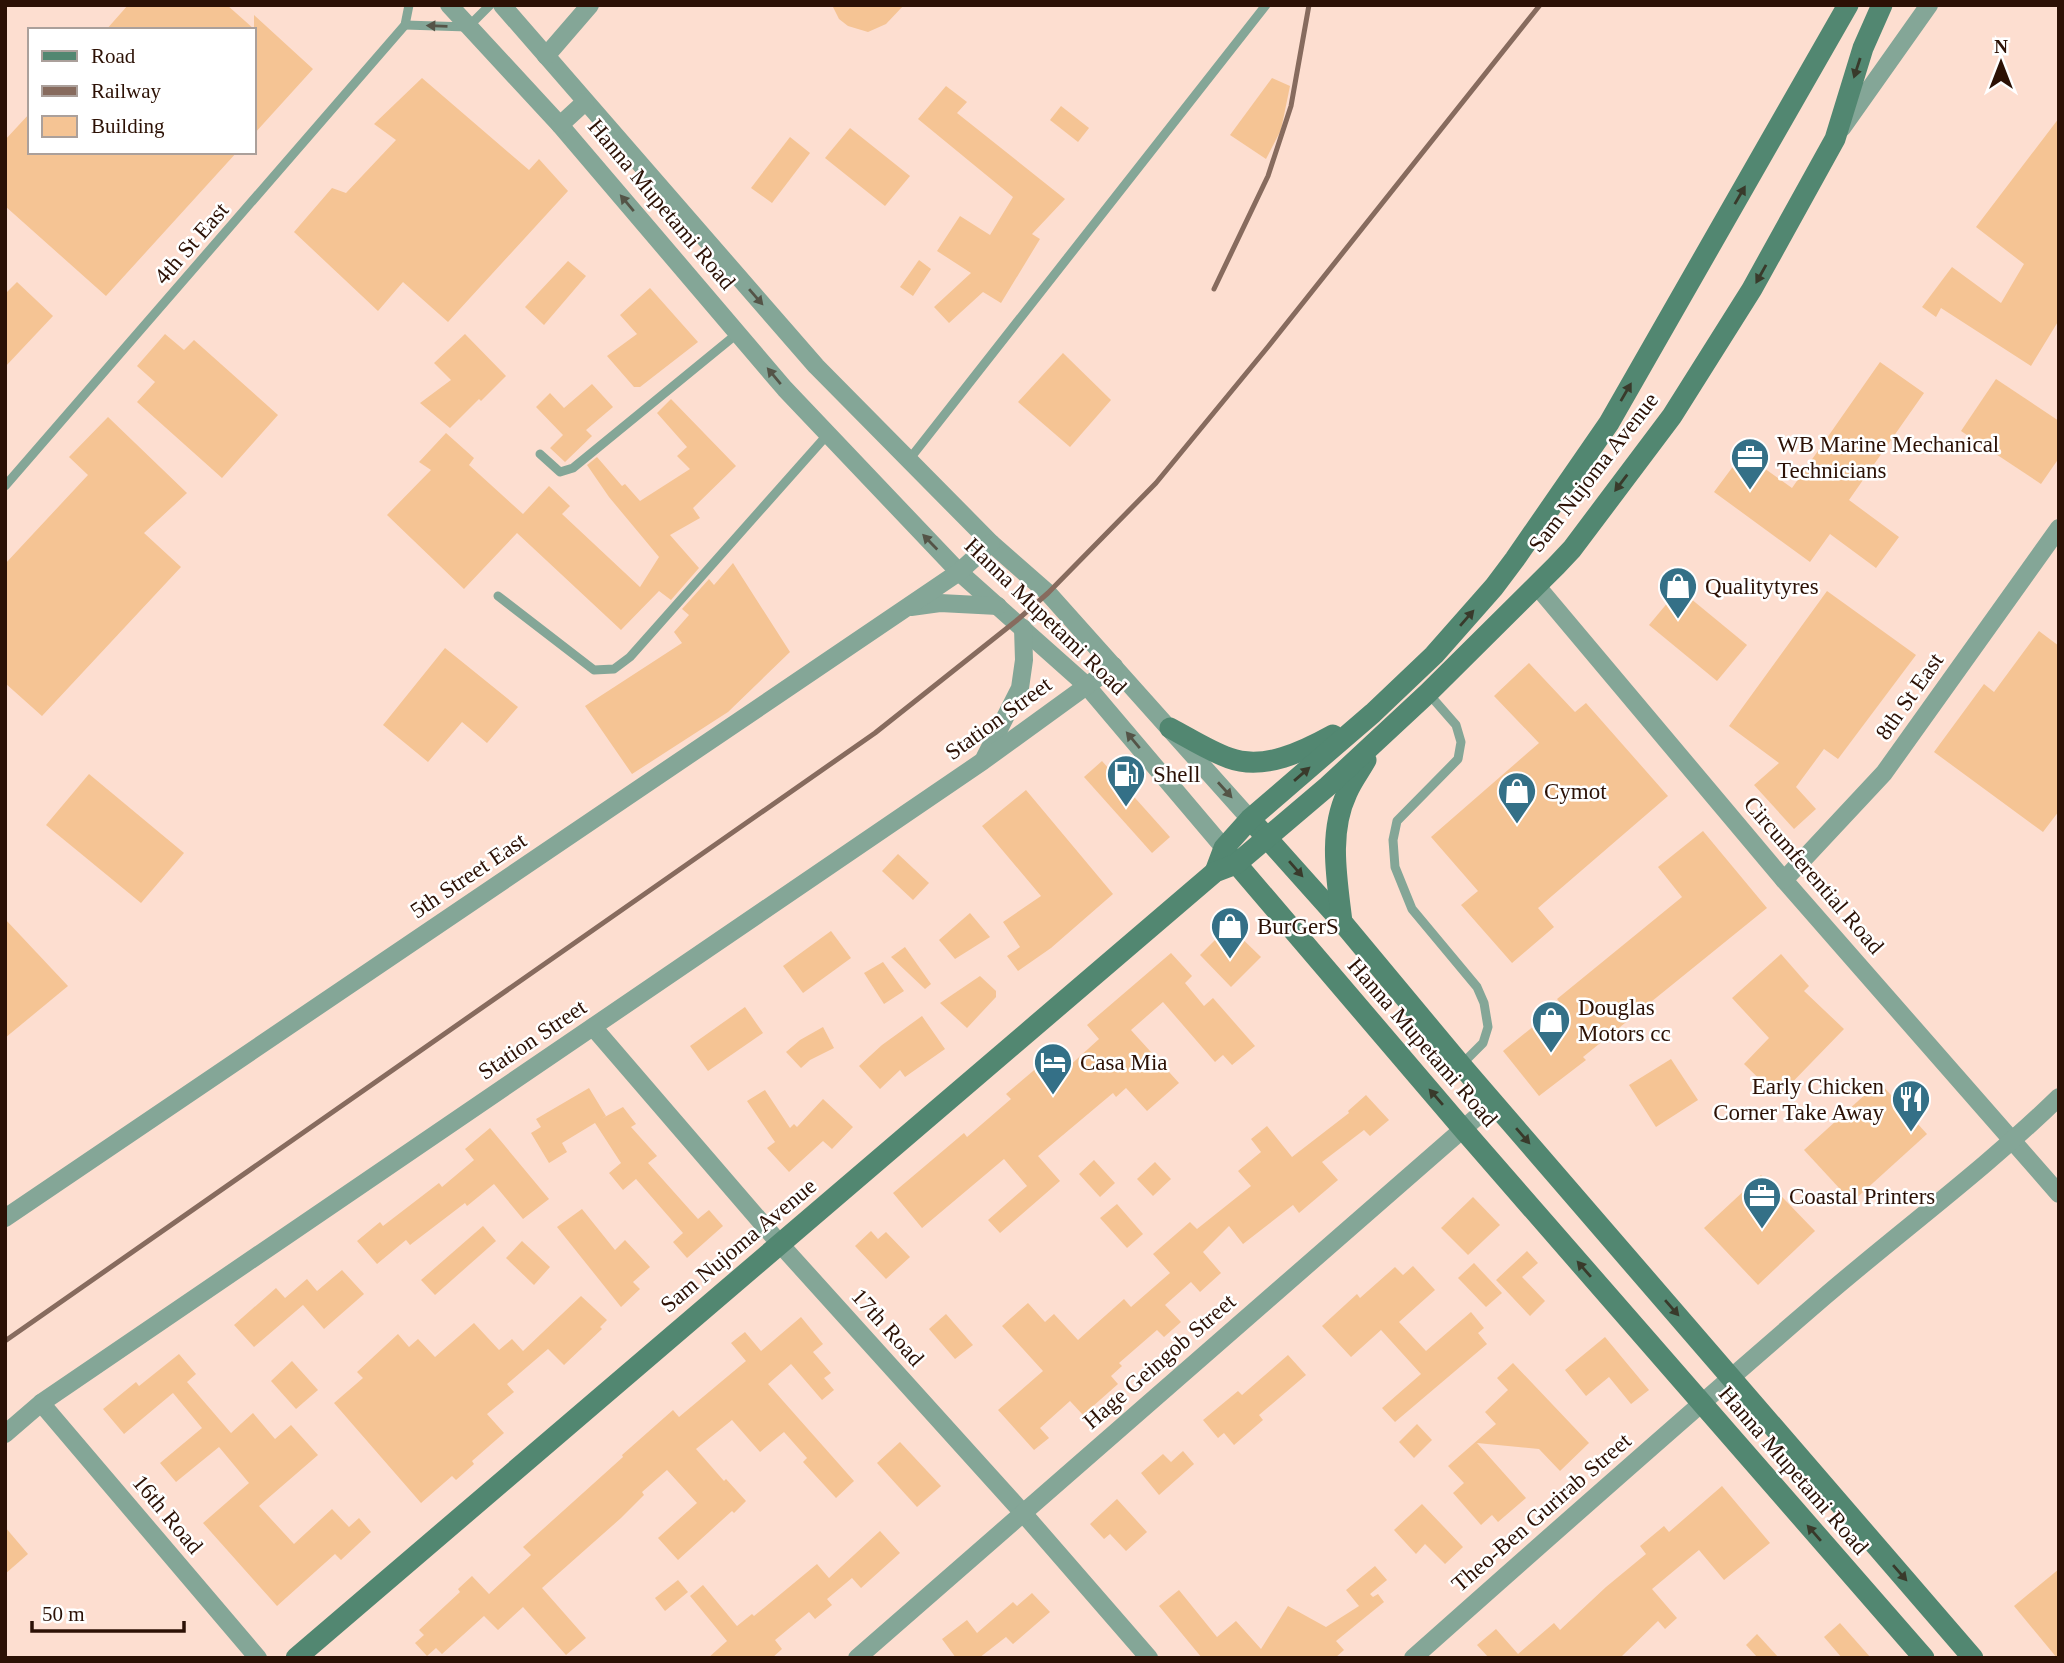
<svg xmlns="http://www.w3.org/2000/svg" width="2064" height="1663" font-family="Georgia,serif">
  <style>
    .building { fill: #f5c494 }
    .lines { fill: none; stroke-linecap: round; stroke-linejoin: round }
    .lane { stroke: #84a697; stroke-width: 9 }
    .street { stroke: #84a697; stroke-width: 18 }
    .secondary { stroke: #528771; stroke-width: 21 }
    .rail { stroke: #876b5e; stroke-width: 5 }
    .oneway { fill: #545447 }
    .oneway2 { fill: #393a2b }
    .labels { text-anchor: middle; stroke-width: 5; stroke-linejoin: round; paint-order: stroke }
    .street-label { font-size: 23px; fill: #2c1105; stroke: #fff }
    .poi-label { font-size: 23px; fill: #2c1105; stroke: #fff; text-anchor: start }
  </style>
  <rect width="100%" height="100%" fill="#fdded0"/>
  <!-- building -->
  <g class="building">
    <path d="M128 5H227L254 29V15L313 69 254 134V30H106Z"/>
    <path d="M832 5H904L886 24 868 32 848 26 839 19Z"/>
    <path d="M422 78 529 170 539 159 568 191 448 322 403 282 378 311 294 232 332 188 346 193 396 140 374 124Z"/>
    <path d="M1272 78 1290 86 1281 130 1266 159 1230 135Z"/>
    <path d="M946 86 967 102 957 113 1065 199 1032 234 1040 239 1001 303 983 292 949 323 934 307 971 273 937 251 960 216 990 235 1013 197 918 119Z"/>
    <path d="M1061 106 1089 128 1078 142 1050 120Z"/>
    <path d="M30 113V152H237L106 296 5 206V140Z"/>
    <path d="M2059 118V320L2031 366 1941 308 1936 317 1922 307 1952 267 2001 303 2024 264 1976 227Z"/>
    <path d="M850 128 910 176 885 206 825 158Z"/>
    <path d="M790 137 810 153 772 203 751 188Z"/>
    <path d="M919 260 931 269 913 296 900 287Z"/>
    <path d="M568 261 586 276 544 325 525 307Z"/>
    <path d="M17 282 53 316 5 367V294Z"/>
    <path d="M650 288 698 342 640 387H634L607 356 637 334 620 315Z"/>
    <path d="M165 334 184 350 194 340 278 415 222 478 137 402 155 382 137 366Z"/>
    <path d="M465 334 506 376 481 401 479 399 450 428 420 403 451 380 434 363Z"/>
    <path d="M1063 353 1111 400 1070 447 1018 402Z"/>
    <path d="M1880 362 1924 393 1849 500 1899 537 1876 568 1830 534 1810 562 1714 492 1743 453 1792 488Z"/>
    <path d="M1996 379 2059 421V458L2041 484 1961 431Z"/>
    <path d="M592 384 613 407 586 430 592 436 565 462 550 448 563 435 536 407 550 393 564 408Z"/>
    <path d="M671 399 736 466 693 508 700 518 670 535 699 568 671 600 659 591 621 630 517 533 464 589 387 515 431 470 419 462 446 433 474 458 469 465 523 514 549 486 570 506 562 514 640 587 659 557 609 497 587 465 597 457 622 486 625 484 640 501 690 469 677 456 687 447 657 413Z"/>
    <path d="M108 417 187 493 144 533 181 567 42 716 5 683V564L88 475 69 457Z"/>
    <path d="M733 563 790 652 728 712 632 774 585 706 682 643 674 632 689 615 682 609 709 579 714 585Z"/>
    <path d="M1679 589 1747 645 1717 681 1649 625Z"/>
    <path d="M1827 591 1916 655 1838 759 1824 749 1796 787 1816 809 1794 829 1754 785 1779 763 1729 726Z"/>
    <path d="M2039 631 2059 646V811L2043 832 1934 752 1984 684 1994 692Z"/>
    <path d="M445 648 518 707 487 743 462 722 428 762 383 725Z"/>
    <path d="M1529 663 1575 712 1586 703 1668 796 1538 908 1554 927 1512 963 1461 905 1478 891 1431 837 1539 743 1494 696Z"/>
    <path d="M1102 761 1170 837 1152 853 1084 777Z"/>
    <path d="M89 774 184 853 141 903 46 825Z"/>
    <path d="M1026 790 1113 894 1051 948 1018 971 1007 956 1020 947 1003 922 1041 896 982 826Z"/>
    <path d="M1703 831 1767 908 1583 1057 1586 1060 1539 1096 1503 1051 1561 1004 1557 999 1682 897 1658 867Z"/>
    <path d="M898 854 929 883 913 900 882 871Z"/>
    <path d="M970 913 990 937 955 959 939 940Z"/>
    <path d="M5 919 68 986 5 1038Z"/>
    <path d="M1229 926 1261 957 1231 987 1200 955Z"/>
    <path d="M831 931 851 958 803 993 783 966Z"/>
    <path d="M905 947 931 984 925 989 891 957Z"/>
    <path d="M1171 953 1192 976 1185 983 1204 1006 1213 998 1255 1046 1232 1065 1223 1055 1215 1062 1163 1002 1131 1030 1179 1083 1147 1111 1126 1088 1116 1097 1113 1093 1038 1156 1060 1181 1000 1233 988 1220 1027 1186 1004 1159 922 1228 893 1193 964 1133 967 1137 1011 1099 1006 1094 1053 1054 1066 1069 1099 1039 1087 1025Z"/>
    <path d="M1781 954 1809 986 1804 991 1844 1029 1778 1097 1744 1064 1769 1038 1732 998Z"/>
    <path d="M883 962 904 991 884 1004 864 973Z"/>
    <path d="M980 976 996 991V997L967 1028 940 1003Z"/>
    <path d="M745 1007 763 1033 708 1071 690 1046Z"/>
    <path d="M922 1016 945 1049 905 1077 900 1070 880 1089 859 1066 882 1045Z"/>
    <path d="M823 1027 834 1048 810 1060 801 1068 786 1052 800 1040Z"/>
    <path d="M1671 1059 1698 1100 1656 1127 1629 1085Z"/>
    <path d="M1879 1082 1927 1134 1852 1202 1804 1150Z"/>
    <path d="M589 1088 606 1116 601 1119 623 1107 636 1124 631 1127 657 1156 648 1163 698 1219 709 1210 723 1226 687 1258 673 1242 683 1233 636 1179 623 1190 609 1173 621 1163 595 1123 562 1143 567 1152 549 1163 531 1133 541 1127 536 1119Z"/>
    <path d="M765 1090 790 1128 794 1124 797 1127 823 1099 853 1127 832 1149 823 1141 789 1172 767 1148 775 1142 747 1101Z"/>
    <path d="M1366 1095 1389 1120 1370 1136 1364 1130 1322 1162 1338 1180 1299 1213 1293 1205 1243 1244 1229 1226 1203 1252 1221 1273 1200 1292 1191 1282 1165 1305 1181 1322 1164 1337 1157 1330 1119 1363 1122 1366 1111 1376 1118 1384 1083 1415 1070 1401 1040 1428 1049 1438 1034 1450 998 1410 1043 1371 1002 1326 1028 1303 1045 1322 1054 1314 1078 1340 1124 1299 1131 1307 1170 1273 1153 1254 1190 1222 1197 1229 1251 1186 1238 1171 1261 1152 1251 1139 1267 1126 1292 1157 1349 1113 1348 1111Z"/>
    <path d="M490 1128 549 1199 523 1219 494 1184 467 1206 465 1203 410 1245 406 1240 377 1264 357 1241 380 1222 383 1226 439 1183 442 1187 474 1160 465 1149Z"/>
    <path d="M1094 1160 1115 1183 1100 1197 1079 1174Z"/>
    <path d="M1155 1162 1171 1179 1153 1196 1137 1179Z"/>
    <path d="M1761 1175 1815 1231 1758 1285 1704 1228Z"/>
    <path d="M1473 1197 1500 1225 1468 1255 1441 1228Z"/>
    <path d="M1117 1204 1143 1234 1127 1248 1100 1218Z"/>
    <path d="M582 1209 615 1250 625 1240 650 1267 633 1282 640 1289 621 1307 557 1227Z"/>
    <path d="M483 1226 496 1241 435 1295 421 1280Z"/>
    <path d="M871 1231 878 1239 886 1232 910 1257 886 1279 855 1246Z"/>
    <path d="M522 1241 550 1267 534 1285 506 1258Z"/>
    <path d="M1527 1251 1538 1263 1522 1277 1545 1301 1530 1316 1496 1280Z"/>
    <path d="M1474 1263 1502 1293 1486 1307 1458 1278Z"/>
    <path d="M1413 1266 1435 1290 1399 1322 1426 1351 1471 1312 1484 1328 1478 1333 1487 1344 1395 1422 1382 1408 1421 1374 1381 1330 1351 1357 1322 1326 1357 1294 1360 1298 1395 1267 1403 1275Z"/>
    <path d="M342 1270 364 1294 324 1329 303 1305 254 1347 234 1325 276 1288 285 1298 307 1279 317 1291Z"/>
    <path d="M581 1296 607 1320 600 1327 602 1329 564 1365 548 1349 507 1384 514 1392 487 1414 504 1433 472 1461 474 1464 456 1480 452 1476 421 1503 334 1403 363 1378 357 1372 398 1334 409 1347 418 1339 435 1357 474 1323 499 1350 512 1339 523 1351Z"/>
    <path d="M946 1314 973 1345 955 1359 929 1329Z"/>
    <path d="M801 1317 823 1344 813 1352 831 1373 824 1378 834 1390 822 1400 791 1364 768 1384 854 1481 836 1498 803 1462 807 1458 784 1432 760 1452 732 1420 696 1449 724 1481 726 1479 746 1501 734 1513 732 1511 678 1560 658 1538 697 1503 667 1470 642 1492 644 1495 621 1518 542 1588 586 1638 566 1655 523 1607 498 1630 484 1616 442 1654 436 1648 427 1656 415 1643 424 1635 419 1630 460 1592 458 1589 472 1576 489 1594 531 1555 523 1547 623 1457 622 1455 673 1410 679 1417 746 1361 731 1343 745 1332 761 1351Z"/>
    <path d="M1605 1337 1649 1390 1631 1404 1609 1377 1586 1396 1565 1370Z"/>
    <path d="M179 1354 196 1374 187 1382 231 1433 253 1413 275 1439 291 1425 318 1455 259 1506 294 1544 332 1509 349 1527 359 1518 371 1532 341 1560 335 1554 277 1606 203 1523 249 1483 219 1447 176 1482 160 1463 202 1428 173 1393 124 1434 103 1409 136 1382 139 1386Z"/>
    <path d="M1288 1355 1306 1375 1259 1415 1263 1420 1234 1445 1224 1433 1218 1438 1203 1420 1238 1391 1242 1395Z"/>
    <path d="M292 1361 318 1390 296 1409 271 1381Z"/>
    <path d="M1513 1363 1589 1443 1560 1471 1539 1449 1477 1443 1526 1498 1498 1522 1492 1515 1481 1525 1453 1493 1464 1483 1448 1466 1496 1424 1485 1412 1508 1390 1497 1378Z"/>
    <path d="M1417 1424 1432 1440 1414 1458 1399 1442Z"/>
    <path d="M900 1442 941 1486 917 1507 877 1463Z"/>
    <path d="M1183 1451 1194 1464 1159 1495 1141 1473 1163 1454 1171 1462Z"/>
    <path d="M1722 1486 1770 1543 1724 1580 1699 1550 1652 1589 1677 1618 1665 1629 1658 1621 1621 1657 1489 1658 1477 1645 1496 1629 1518 1654 1554 1623 1560 1630 1606 1587 1646 1554 1640 1546 1664 1526 1669 1532Z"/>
    <path d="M1117 1499 1147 1532 1126 1551 1110 1534 1104 1539 1090 1524Z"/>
    <path d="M1422 1504 1463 1547 1445 1564 1425 1544 1416 1554 1394 1530Z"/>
    <path d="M5 1527 28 1554 5 1574Z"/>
    <path d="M880 1531 900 1553 861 1588 852 1578 827 1599 832 1605 815 1619 809 1612 775 1640 782 1649 772 1658H708L727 1641 690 1596 703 1585 737 1626 752 1614 754 1616 817 1564 829 1578Z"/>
    <path d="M1375 1566 1387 1580 1370 1594 1373 1597 1378 1594 1384 1602 1336 1641 1344 1650 1335 1658H1202L1159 1606 1179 1590 1217 1637 1236 1621 1261 1649 1288 1606 1326 1627 1359 1606 1346 1590Z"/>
    <path d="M2059 1569V1658H2057L2014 1606Z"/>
    <path d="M678 1580 688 1592 665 1611 655 1598Z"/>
    <path d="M1032 1593 1050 1612 1013 1644 1006 1637 979 1658H956L942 1639 967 1620 977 1633 1013 1602 1017 1606Z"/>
    <path d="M1840 1623 1871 1658H1842L1824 1637Z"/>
    <path d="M1757 1634 1779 1658H1758L1746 1645Z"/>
  </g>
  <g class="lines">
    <!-- lane -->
    <g class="lane">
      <path d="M405 25 468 27 490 5"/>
      <path d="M540 454 560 472 573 468 738 333"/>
      <path d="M908 461 1266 5"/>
      <path d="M5 486 405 25 409 5"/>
      <path d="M498 596 594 670 614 669 630 657 828 434"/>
      <path d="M1428 693 1456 725 1461 742 1458 759 1397 821 1393 840 1395 867 1412 909 1477 987 1484 1003 1488 1027 1483 1043 1462 1064"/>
    </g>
    <!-- street -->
    <g class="street">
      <path d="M449 5 560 125 785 389 959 572 1086 685 1224 848"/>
      <path d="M502 5 816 366 991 543 1048 593 1250 819"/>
      <path d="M546 56 590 5"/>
      <path d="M560 125 585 102"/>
      <path d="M1842 128 1929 5"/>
      <path d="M1536 585 1784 880 2059 1194"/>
      <path d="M911 607 940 603 998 606"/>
      <path d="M985 757 1020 688 1024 660 1023 628"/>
      <path d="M1784 880 1884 773 2059 528"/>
      <path d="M593 1027 780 1244 1023 1513 1149 1658"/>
      <path d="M5 1218 959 572 991 543"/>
      <path d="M41 1403 258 1658"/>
      <path d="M5 1434 41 1403 983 761 1114 666"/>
      <path d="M857 1658 1494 1102"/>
      <path d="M1413 1658C1549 1537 1686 1416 1824 1297 1902 1230 1985 1169 2059 1097"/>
    </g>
    <!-- secondary -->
    <g class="secondary">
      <path d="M1170 728C1189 738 1209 751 1229 758 1264 771 1304 751 1333 735"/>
      <path d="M1250 819 1342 922 1461 1065 1973 1658"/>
      <path d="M1229 855 1462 1128 1924 1658"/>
      <path d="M1215 872 1224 848 1250 819 1373 713 1434 655 1494 587 1515 559 1609 423 1848 5"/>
      <path d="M1342 922C1337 879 1328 833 1347 793 1352 781 1360 771 1366 760"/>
      <path d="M296 1658 1215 872 1236 864 1328 786 1428 693 1556 566 1572 549 1672 416 1752 289 1835 139 1863 48 1882 5"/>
    </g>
    <!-- rail -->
    <g class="rail">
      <path d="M1214 289 1268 176 1291 106 1309 5"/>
      <path d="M5 1341 875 733 1016 621 1048 593 1156 483 1267 348 1540 5"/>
    </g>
  </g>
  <!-- one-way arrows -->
  <defs><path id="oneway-solid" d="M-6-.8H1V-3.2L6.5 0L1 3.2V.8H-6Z" transform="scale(1.75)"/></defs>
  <g class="oneway">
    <use href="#oneway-solid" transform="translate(437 26) rotate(-178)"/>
    <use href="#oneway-solid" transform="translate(627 203) rotate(-130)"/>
    <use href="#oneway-solid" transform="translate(756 297) rotate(49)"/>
    <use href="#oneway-solid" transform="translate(774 376) rotate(-130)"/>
    <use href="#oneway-solid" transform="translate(930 542) rotate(-134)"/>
    <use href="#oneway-solid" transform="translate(1133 740) rotate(-130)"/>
    <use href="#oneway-solid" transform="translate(1225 790) rotate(48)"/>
  </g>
  <g class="oneway2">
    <use href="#oneway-solid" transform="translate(1857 68) rotate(108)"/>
    <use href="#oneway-solid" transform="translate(1740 195) rotate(-60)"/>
    <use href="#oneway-solid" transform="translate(1761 274) rotate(119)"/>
    <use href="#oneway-solid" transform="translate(1626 392) rotate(-60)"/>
    <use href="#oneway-solid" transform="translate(1621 483) rotate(127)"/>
    <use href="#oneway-solid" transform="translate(1467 618) rotate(-49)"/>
    <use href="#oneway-solid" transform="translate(1302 774) rotate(-41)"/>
    <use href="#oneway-solid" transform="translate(1296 869) rotate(49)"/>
    <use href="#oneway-solid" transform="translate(1436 1097) rotate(-131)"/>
    <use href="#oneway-solid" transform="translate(1523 1136) rotate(49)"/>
    <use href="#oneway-solid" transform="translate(1584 1269) rotate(-131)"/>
    <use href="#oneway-solid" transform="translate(1672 1308) rotate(49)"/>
    <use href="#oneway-solid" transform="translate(1814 1533) rotate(-131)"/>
    <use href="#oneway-solid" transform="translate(1900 1573) rotate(49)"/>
  </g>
  <!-- icons -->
  <defs>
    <g id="office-pin" transform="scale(2.0125)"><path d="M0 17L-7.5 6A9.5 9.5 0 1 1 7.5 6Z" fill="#347087" stroke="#fff"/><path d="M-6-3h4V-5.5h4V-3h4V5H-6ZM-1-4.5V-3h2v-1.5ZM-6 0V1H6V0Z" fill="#fff"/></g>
    <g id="shop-pin" transform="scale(2.0125)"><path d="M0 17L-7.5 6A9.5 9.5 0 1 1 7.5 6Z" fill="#347087" stroke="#fff"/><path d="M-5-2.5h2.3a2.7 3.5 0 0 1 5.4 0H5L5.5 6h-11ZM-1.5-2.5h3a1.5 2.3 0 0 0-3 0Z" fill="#fff"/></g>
    <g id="fuel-pin" transform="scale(2.0125)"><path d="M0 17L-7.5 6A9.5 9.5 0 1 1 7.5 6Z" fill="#347087" stroke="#fff"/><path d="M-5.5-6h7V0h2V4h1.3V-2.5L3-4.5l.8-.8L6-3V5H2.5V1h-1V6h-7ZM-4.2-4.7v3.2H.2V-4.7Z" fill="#fff"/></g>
    <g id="hotel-pin" transform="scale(2.0125)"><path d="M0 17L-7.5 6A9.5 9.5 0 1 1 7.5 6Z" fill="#347087" stroke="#fff"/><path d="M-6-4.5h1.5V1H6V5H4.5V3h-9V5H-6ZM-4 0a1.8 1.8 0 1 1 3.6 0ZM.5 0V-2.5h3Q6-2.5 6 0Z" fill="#fff"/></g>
    <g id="restaurant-pin" transform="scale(2.0125)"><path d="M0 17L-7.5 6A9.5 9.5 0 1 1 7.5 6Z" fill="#347087" stroke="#fff"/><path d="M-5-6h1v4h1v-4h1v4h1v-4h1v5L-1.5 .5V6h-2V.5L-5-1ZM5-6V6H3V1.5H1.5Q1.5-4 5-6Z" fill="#fff"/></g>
  </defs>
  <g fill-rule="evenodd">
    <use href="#office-pin" x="1750" y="457"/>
    <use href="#shop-pin" x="1678" y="586"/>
    <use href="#fuel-pin" x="1126" y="774"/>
    <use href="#shop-pin" x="1517" y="791"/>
    <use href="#shop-pin" x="1230" y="926"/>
    <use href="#shop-pin" x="1551" y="1020"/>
    <use href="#hotel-pin" x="1053" y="1062"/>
    <use href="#restaurant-pin" x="1911" y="1099"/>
    <use href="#office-pin" x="1762" y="1196"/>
  </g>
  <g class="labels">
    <!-- street labels -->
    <g class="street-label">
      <text transform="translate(662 204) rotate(50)" y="8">Hanna Mupetami Road</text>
      <text transform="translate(191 243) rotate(-49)" y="8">4th St East</text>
      <text transform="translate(1593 472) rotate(-52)" y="8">Sam Nujoma Avenue</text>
      <text transform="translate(1046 616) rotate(44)" y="8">Hanna Mupetami Road</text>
      <text transform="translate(1909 696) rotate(-55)" y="8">8th St East</text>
      <text transform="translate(998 718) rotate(-36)" y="8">Station Street</text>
      <text transform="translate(468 875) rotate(-34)" y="8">5th Street East</text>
      <text transform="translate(1814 875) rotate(49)" y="8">Circumferential Road</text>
      <text transform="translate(532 1039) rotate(-34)" y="8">Station Street</text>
      <text transform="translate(1423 1042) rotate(49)" y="8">Hanna Mupetami Road</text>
      <text transform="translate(738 1245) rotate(-40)" y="8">Sam Nujoma Avenue</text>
      <text transform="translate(888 1327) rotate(48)" y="8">17th Road</text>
      <text transform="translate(1159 1361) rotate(-41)" y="8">Hage Geingob Street</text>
      <text transform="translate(1794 1470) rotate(49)" y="8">Hanna Mupetami Road</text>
      <text transform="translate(1541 1512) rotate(-41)" y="8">Theo-Ben Gurirab Street</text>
      <text transform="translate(168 1514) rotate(50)" y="8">16th Road</text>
    </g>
    <!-- poi labels -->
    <g class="poi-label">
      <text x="1777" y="452">WB Marine Mechanical<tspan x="1777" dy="26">Technicians</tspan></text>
      <text x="1705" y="594">Qualitytyres</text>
      <text x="1153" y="782">Shell</text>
      <text x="1544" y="799">Cymot</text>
      <text x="1257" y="934">BurGerS</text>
      <text x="1578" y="1015">Douglas<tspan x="1578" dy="26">Motors cc</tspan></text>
      <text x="1080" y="1070">Casa Mia</text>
      <text x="1884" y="1094" text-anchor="end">Early Chicken<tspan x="1884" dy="26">Corner Take Away</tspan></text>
      <text x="1789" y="1204">Coastal Printers</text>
    </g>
  </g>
  <!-- border -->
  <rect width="2064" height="1663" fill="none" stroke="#2c1105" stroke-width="14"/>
  <!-- legend -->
  <rect x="28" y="28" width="228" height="126" fill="#ffffff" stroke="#aba09b" stroke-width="2"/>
  <rect x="42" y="51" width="35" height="10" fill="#528771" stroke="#aba09b" stroke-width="2"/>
  <text x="91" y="63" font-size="21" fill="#2c1105">Road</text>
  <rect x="42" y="86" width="35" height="10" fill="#876b5e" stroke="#aba09b" stroke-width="2"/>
  <text x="91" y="98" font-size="21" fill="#2c1105">Railway</text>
  <rect x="42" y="116" width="35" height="21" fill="#f5c494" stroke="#aba09b" stroke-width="2"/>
  <text x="91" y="133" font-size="21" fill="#2c1105">Building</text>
  <!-- north arrow -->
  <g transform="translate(2001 63)" stroke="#ffffff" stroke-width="5" paint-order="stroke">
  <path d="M0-5L12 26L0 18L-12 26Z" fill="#2c1105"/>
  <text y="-10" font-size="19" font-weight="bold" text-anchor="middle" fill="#2c1105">N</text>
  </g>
  <!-- scale -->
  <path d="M32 1621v10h152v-10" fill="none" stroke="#2c1105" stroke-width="3.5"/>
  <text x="42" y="1621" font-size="21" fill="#2c1105" stroke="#ffffff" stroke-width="5" paint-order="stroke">50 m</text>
</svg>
